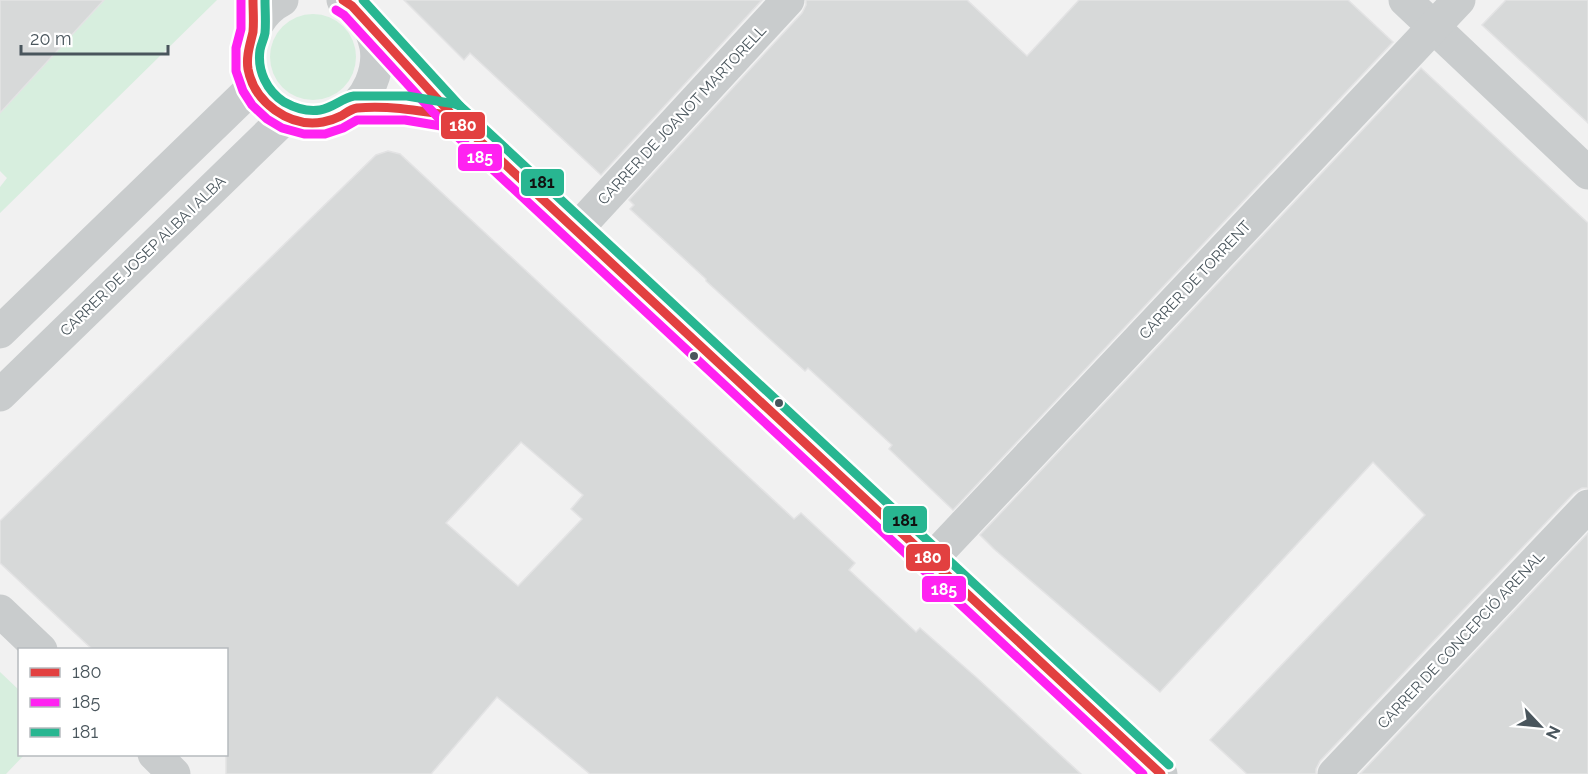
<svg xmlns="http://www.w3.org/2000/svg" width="1588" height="774" font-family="Raleway,sans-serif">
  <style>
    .green { fill: #d7eede }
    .building { fill: #d7d9d9; stroke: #e3e3e4; stroke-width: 1.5; fill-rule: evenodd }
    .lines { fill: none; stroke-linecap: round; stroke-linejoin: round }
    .minor { stroke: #c9cccd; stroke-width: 33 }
    .bus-1-casing { stroke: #fff; stroke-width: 14 }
    .bus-2-casing { stroke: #fff; stroke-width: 14 }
    .bus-3-casing { stroke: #fff; stroke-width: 14 }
    .bus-1 { stroke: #e24040; stroke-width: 9 }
    .bus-2 { stroke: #ff22f1; stroke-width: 9 }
    .bus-3 { stroke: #28b691; stroke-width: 9 }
    .bus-dot { fill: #49555c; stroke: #fff; stroke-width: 2 }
    .labels { text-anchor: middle; stroke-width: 4.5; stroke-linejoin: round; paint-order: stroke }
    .street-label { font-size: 15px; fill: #49555c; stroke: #fff }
    .line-badge { stroke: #fff; stroke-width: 2 }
    .badge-label { font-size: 16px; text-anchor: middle; font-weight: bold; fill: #fff }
    .pale-badge-label { font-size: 16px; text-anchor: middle; font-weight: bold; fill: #111 }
  </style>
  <rect width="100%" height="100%" fill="#f1f1f1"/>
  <!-- green -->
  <g class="green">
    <path d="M104 0H217L0 213V187L7 178 0 171V113Z"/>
    <circle cx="313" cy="57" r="43"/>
    <path d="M0 672 19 690 20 754 24 755 6 774H0Z"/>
  </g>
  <!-- building -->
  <g class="building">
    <path d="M0 0H104L0 113Z"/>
    <path d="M404 0H762L601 175 470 53 464 60Z"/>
    <path d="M806 0H967L1027 56 1079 0H1348L1393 42 953 510 889 449 892 445 808 368 805 371 706 281V279L630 209 634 205 629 200 802 13 806 5Z"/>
    <path d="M1506 0H1588V123L1482 25Z"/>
    <path d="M1421 68 1588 223V488H1582L1574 493 1320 761 1316 769V774H1247L1210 740 1425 515 1373 462 1160 692 994 549 980 535Z"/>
    <path d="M388 151 400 154 794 519 801 513 855 563 849 570 916 632 920 628 977 678 1081 774H590L497 697 431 774H226V650H93L0 563V521L376 155ZM521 442 583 495 571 509 582 519 518 586 446 523Z"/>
    <path d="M1588 533V774H1360Z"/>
  </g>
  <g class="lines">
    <!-- minor -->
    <g class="minor">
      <path d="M282 0C262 10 248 34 248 56 247 127 343 148 371 83 376 71 378 59 376 47 372 27 361 10 343 0"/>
      <path d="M1405 0 1588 173"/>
      <path d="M364 18 453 116 1161 774"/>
      <path d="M354 108H406L453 116"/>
      <path d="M576 230 788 0"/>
      <path d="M0 332 254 86"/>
      <path d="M0 395 286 117"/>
      <path d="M931 560 1459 0"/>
      <path d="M0 611 41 650"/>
      <path d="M154 754 174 774"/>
      <path d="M1334 774 1588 506"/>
    </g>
    <!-- bus-1 casing -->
    <g class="bus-1-casing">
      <g id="bus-1">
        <path d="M253 0C253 10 254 22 253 32 250 45 246 56 248 69 254 102 289 128 323 122 329 121 335 119 341 116 346 113 351 109 357 108 389 105 421 111 453 116L1161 774"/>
        <path d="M343 0 352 6 453 116 471 132"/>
      </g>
    </g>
    <!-- bus-2 casing -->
    <g class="bus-2-casing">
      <g id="bus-2">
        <path d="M241 0V29L236 48V71L243 91 252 105 267 119 282 128 304 134H325L343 128 357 120H405L447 127 1143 774"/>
        <path d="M336 10 344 15 444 124 463 141"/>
      </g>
    </g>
    <!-- bus-3 casing -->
    <g class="bus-3-casing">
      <g id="bus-3">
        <path d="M265 0C265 11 266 22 265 33 264 39 261 44 260 50 257 71 267 91 284 102 295 108 308 112 320 110 333 108 342 98 354 96H407L455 104 460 106 1169 765"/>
        <path d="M363 0 461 107 479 123"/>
      </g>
    </g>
    <!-- bus-1 -->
    <use href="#bus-1" class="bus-1"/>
    <!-- bus-2 -->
    <use href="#bus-2" class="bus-2"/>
    <!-- bus-3 -->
    <use href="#bus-3" class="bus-3"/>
  </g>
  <!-- markers -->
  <g class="bus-dot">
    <circle cx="694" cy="356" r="5"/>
    <circle cx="779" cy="403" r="5"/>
  </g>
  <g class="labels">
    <!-- street labels -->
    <g class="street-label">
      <text transform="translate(682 115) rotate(-47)" y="5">CARRER DE JOANOT MARTORELL</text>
      <text transform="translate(143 256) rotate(-44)" y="5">CARRER DE JOSEP ALBA I ALBA</text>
      <text transform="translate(1195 280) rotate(-47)" y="5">CARRER DE TORRENT</text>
      <text transform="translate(1461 640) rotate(-47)" y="5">CARRER DE CONCEPCIÓ ARENAL</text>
    </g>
  </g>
  <g class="line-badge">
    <rect x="440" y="111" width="46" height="29" rx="6" fill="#e24040"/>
    <rect x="457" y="143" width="46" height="29" rx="6" fill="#ff22f1"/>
    <rect x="520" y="168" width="45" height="29" rx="6" fill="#28b691"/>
    <rect x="882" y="505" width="46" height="29" rx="6" fill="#28b691"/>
    <rect x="905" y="543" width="46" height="29" rx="6" fill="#e24040"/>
    <rect x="921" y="575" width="46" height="28" rx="6" fill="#ff22f1"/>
  </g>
  <g class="badge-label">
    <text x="463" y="131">180</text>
    <text x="480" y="163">185</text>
    <text x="928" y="563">180</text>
    <text x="944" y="595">185</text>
  </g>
  <g class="pale-badge-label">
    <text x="542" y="188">181</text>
    <text x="905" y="526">181</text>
  </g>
  <!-- legend -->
  <rect x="18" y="648" width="210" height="108" fill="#ffffff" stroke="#b6bbbe" stroke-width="1.5"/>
  <rect x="30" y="668" width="30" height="9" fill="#e24040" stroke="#b6bbbe" stroke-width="1.5"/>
  <text x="72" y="678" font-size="18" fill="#49555c">180</text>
  <rect x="30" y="698" width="30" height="9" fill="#ff22f1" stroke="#b6bbbe" stroke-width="1.5"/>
  <text x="72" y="708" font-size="18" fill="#49555c">185</text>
  <rect x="30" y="728" width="30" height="9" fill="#28b691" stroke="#b6bbbe" stroke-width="1.5"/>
  <text x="72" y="738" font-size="18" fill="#49555c">181</text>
  <!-- north arrow -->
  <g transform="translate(1540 726) rotate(116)" stroke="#ffffff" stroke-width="4.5" paint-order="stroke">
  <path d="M0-4.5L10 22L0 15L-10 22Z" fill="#49555c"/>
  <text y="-9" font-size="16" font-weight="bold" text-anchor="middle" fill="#49555c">N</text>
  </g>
  <!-- scale -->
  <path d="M21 45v9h147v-9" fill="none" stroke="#49555c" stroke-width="3"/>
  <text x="30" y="45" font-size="18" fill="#49555c" stroke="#ffffff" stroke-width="4.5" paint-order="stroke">20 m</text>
</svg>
